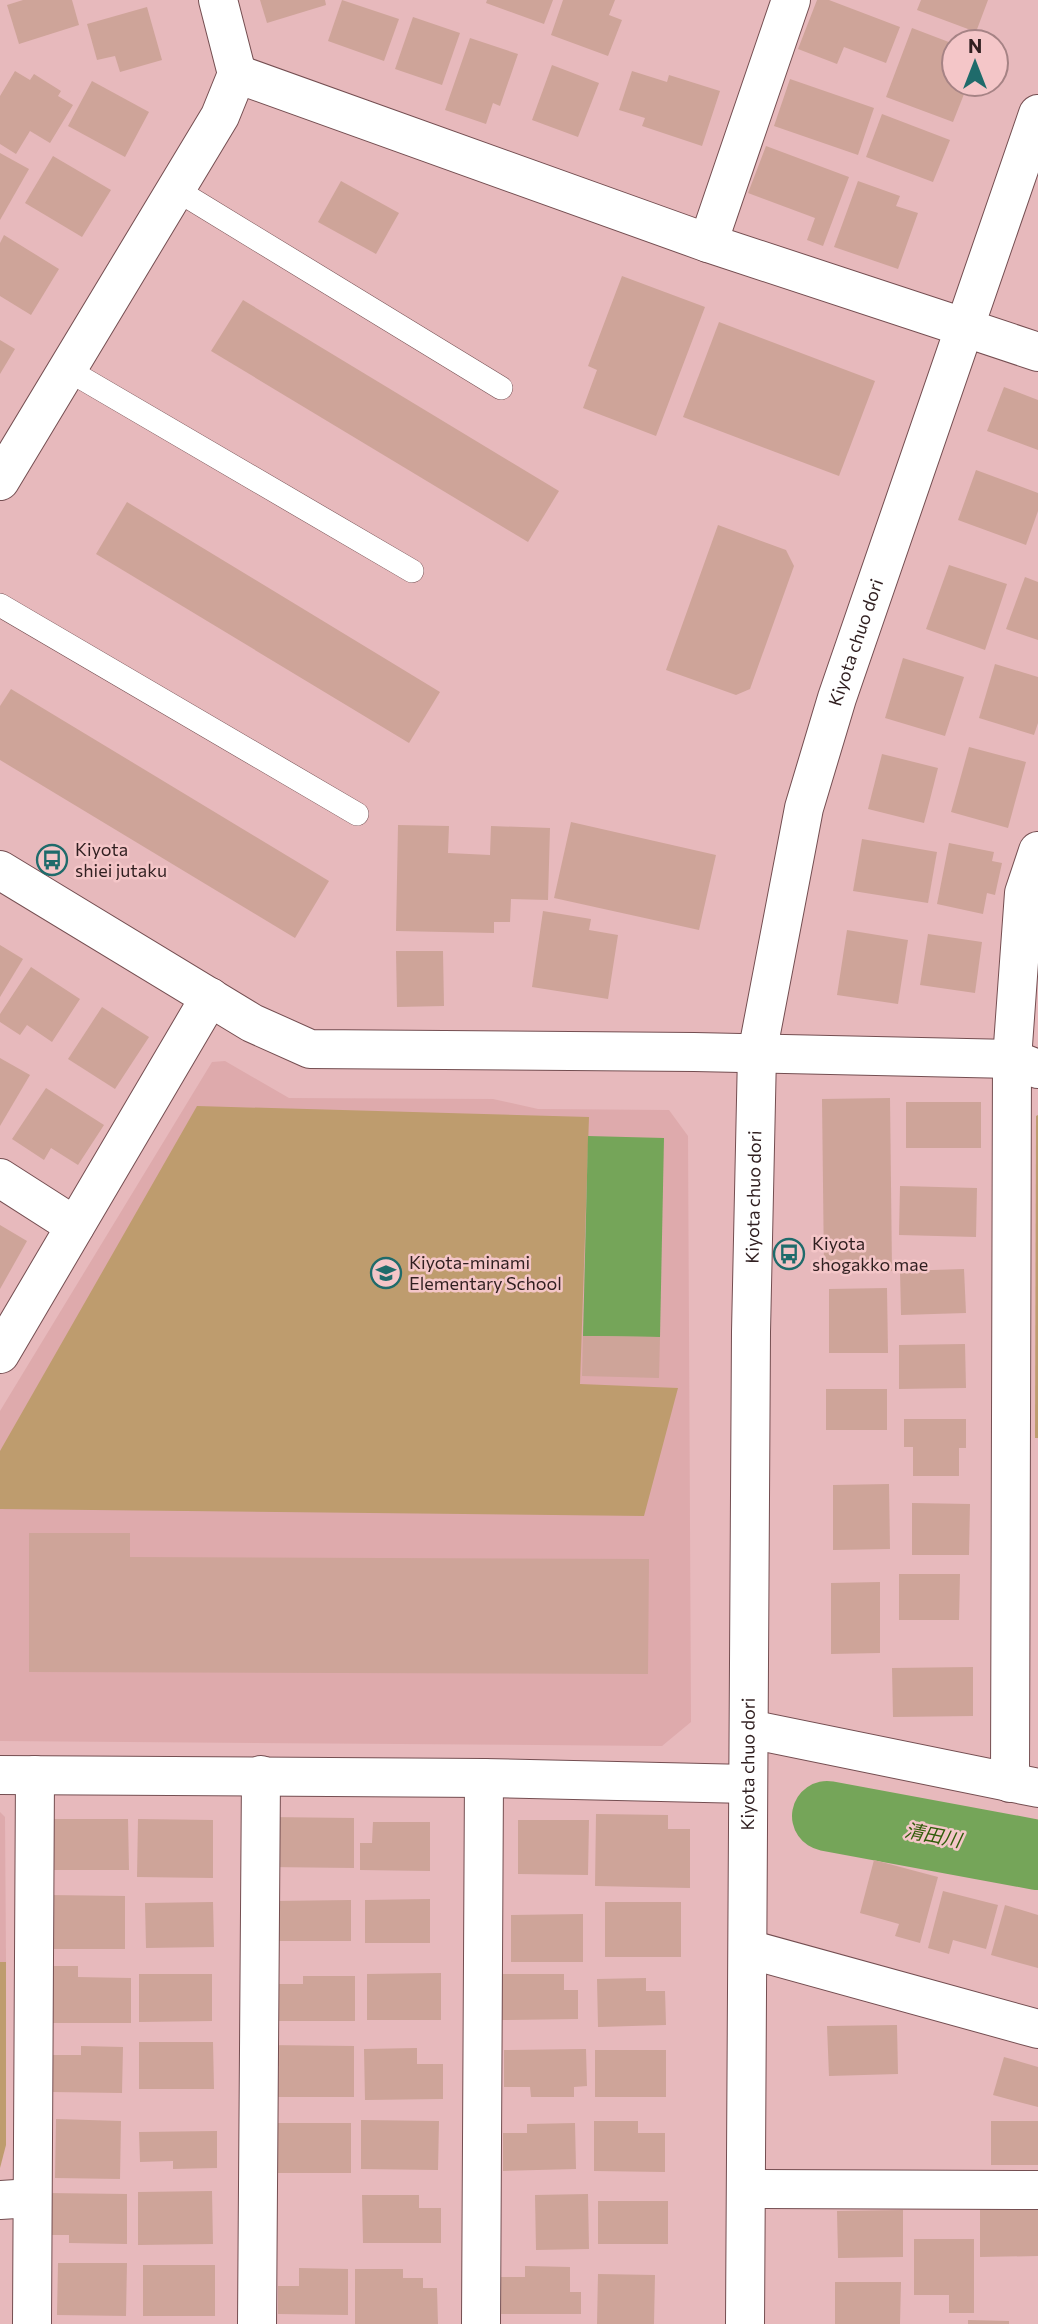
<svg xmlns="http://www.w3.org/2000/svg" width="1038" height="2324" font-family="Commissioner,'Noto Sans JP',sans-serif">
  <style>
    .built { fill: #deaaac }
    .green { fill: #be9c6e }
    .water { fill: #75a559 }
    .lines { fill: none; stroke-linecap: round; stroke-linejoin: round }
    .river { stroke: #75a559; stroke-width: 70 }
    .building { fill: #cea499 }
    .service-casing { stroke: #744e51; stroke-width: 24 }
    .minor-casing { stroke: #744e51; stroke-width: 40 }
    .tertiary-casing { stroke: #744e51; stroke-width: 40 }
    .service { stroke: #fff; stroke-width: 23 }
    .minor { stroke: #fff; stroke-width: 38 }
    .tertiary { stroke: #fff; stroke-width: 38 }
    .labels { text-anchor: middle; stroke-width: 5; stroke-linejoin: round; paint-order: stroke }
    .street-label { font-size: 18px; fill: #301f20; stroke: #f4c6c8 }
    .poi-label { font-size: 18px; fill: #301f20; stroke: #f4c6c8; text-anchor: start }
    .water-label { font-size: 19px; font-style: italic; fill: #305c09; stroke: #f4c6c8 }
  </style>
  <rect width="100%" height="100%" fill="#e7b9bc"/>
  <!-- built -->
  <g class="built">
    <path d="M225 1061 289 1098 493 1099 538 1109 669 1110 688 1136 691 1722 662 1746 0 1741V1411L212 1062Z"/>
    <path d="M0 1812 5 1817 6 1962H0Z"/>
  </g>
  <!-- green -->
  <g class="green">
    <path d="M197 1106 589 1117 580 1384 678 1388 644 1516 0 1509V1451Z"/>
    <path d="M1038 1115V1438H1035L1036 1116Z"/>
    <path d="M0 1962H6V2145L0 2168Z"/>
  </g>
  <!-- water -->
  <path class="water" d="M588 1136 664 1138 660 1337 583 1336Z"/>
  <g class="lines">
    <!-- river -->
    <path class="river" d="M827 1816 1038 1855"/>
  </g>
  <!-- building -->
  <g class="building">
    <path d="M23 0H72L79 25 19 44 7 5Z"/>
    <path d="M260 0H325L326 5 267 23Z"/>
    <path d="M342 0 399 19 384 61 328 41Z"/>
    <path d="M487 0H553L544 24 486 3Z"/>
    <path d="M563 0H615L609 15 622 20 608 56 551 35Z"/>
    <path d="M817 0H829L900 27 886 63 844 47 837 64 798 49Z"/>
    <path d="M921 0H988L976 32 917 10Z"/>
    <path d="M147 7 162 60 120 72 115 56 97 60 87 24Z"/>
    <path d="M413 17 460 33 442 85 395 69Z"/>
    <path d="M912 28 954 44V84H968L953 122 886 97Z"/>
    <path d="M470 38 518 54 500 106 493 103 486 124 445 110Z"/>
    <path d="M552 65 599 83 578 137 532 120Z"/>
    <path d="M15 71 30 80 34 74 61 91 58 96 73 105 50 143 30 131 16 154 0 144V96Z"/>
    <path d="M632 71 667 82 669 75 720 91 702 146 642 126 645 118 619 110Z"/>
    <path d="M790 79 874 108 858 155 774 126Z"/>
    <path d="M92 81 149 112 125 157 68 126Z"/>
    <path d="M882 114 950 140 933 182 866 157Z"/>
    <path d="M766 146 849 177 823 246 807 240 815 218 748 193Z"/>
    <path d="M0 153 29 169 0 220Z"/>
    <path d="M53 156 111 190 82 237 25 203Z"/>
    <path d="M341 181 399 213 376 254 318 222Z"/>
    <path d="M858 181 900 196 896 206 918 213 898 269 834 247Z"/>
    <path d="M4 235 59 269 31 315 0 296V243Z"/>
    <path d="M622 276 705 307 656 436 583 408 597 370 588 366Z"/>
    <path d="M243 300 559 491 528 542 211 351Z"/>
    <path d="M719 322 875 381 839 476 683 417Z"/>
    <path d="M0 340 15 349 0 374Z"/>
    <path d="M1004 387 1038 400V450L987 431Z"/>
    <path d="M976 470 1038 493V511L1026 545 958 520Z"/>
    <path d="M127 502 440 692 409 743 96 554Z"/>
    <path d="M718 525 786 550 794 566 750 689 736 695 666 670Z"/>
    <path d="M949 565 1007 584 985 650 926 629Z"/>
    <path d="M1025 577 1038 582V640L1006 629Z"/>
    <path d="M903 658 964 677 945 736 885 718Z"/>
    <path d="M995 664 1038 677V723L1034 735 979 718Z"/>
    <path d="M11 689 329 881 295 938 0 760V706Z"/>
    <path d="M969 747 1026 762 1008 828 951 812Z"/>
    <path d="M882 754 938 768 924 823 868 809Z"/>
    <path d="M571 822 716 855 699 930 554 898Z"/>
    <path d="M398 825 449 826 448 853 490 855 491 826 550 828 548 900 511 899 510 922H494V933L396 931Z"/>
    <path d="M862 839 937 852 928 903 853 891Z"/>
    <path d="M949 843 994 852 992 861 1002 863 995 895 987 893 983 914 937 904Z"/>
    <path d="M543 911 591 919 589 930 618 935 608 999 532 987Z"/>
    <path d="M847 930 908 940 898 1004 837 995Z"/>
    <path d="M928 934 982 942 975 993 920 985Z"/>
    <path d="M0 945 23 959 0 997Z"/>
    <path d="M396 951H443L444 1006 397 1007Z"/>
    <path d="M31 967 80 999 52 1042 27 1025 20 1035 0 1022V1014Z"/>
    <path d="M102 1007 149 1037 115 1089 68 1059Z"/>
    <path d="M0 1058 30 1075 0 1126Z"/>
    <path d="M46 1088 104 1125 78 1165 51 1148 44 1160 12 1139Z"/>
    <path d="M890 1098 892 1271H824L822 1099Z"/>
    <rect x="906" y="1102" width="75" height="46"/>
    <path d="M900 1186 977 1188 976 1237 899 1235Z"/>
    <path d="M0 1225 27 1241 0 1289Z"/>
    <path d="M964 1269 966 1313 901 1315 900 1271Z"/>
    <path d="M887 1288 888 1353H829V1289Z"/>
    <path d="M583 1336 660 1337 659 1378 582 1376Z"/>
    <path d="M965 1344 966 1388 899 1389V1345Z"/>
    <rect x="826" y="1389" width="61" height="41"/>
    <path d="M904 1419H966V1448H959V1476H913V1447H904Z"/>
    <path d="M889 1484 890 1549 833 1550V1485Z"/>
    <path d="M912 1503 970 1504 969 1555H912Z"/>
    <path d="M29 1533H130V1557L649 1559 648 1674 29 1672Z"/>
    <path d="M899 1574H960L959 1620H899Z"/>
    <path d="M880 1582V1653L831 1654V1583Z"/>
    <path d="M973 1667V1716L893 1717 892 1668Z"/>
    <path d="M596 1814 668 1815V1829H690V1888L595 1886Z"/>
    <path d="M268 1817 354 1818V1868L268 1867Z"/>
    <path d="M48 1819H128L129 1870H48Z"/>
    <path d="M138 1819 213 1820V1878L137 1877Z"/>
    <path d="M518 1820H589L588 1875 518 1874Z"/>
    <path d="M373 1822H430V1871L360 1870V1843H372Z"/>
    <path d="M874 1860 938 1877 920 1943 895 1936 899 1924 860 1913Z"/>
    <path d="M943 1891 998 1905 986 1949 953 1940 949 1954 928 1948Z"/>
    <path d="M49 1895 125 1896V1949H48Z"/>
    <path d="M430 1899V1943H365V1900Z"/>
    <path d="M351 1900V1941H274V1901Z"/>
    <path d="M213 1902 214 1947 146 1948 145 1903Z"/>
    <rect x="605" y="1902" width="76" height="55"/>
    <path d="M1005 1905 1038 1915V1968L991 1955Z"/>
    <path d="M583 1914V1962H511V1915Z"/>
    <path d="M43 1966H78V1977L131 1978V2023H43Z"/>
    <path d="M441 1973V2020H367V1974Z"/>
    <path d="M139 1974H212V2021L139 2022Z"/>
    <path d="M502 1974H564V1990H578V2019L502 2020Z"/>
    <path d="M303 1976H355V2021H279V1984H303Z"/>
    <path d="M646 1978V1991H665L666 2025 598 2027 597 1979Z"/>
    <path d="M897 2025 898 2074 829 2076 827 2026Z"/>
    <path d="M139 2042H213L214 2089H139Z"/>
    <path d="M266 2045 354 2046V2097H278L279 2066H266Z"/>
    <path d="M81 2046 123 2047 122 2093 51 2092V2055H81Z"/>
    <path d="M417 2048V2064H443V2099L365 2100 364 2049Z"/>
    <path d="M586 2049 587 2086 574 2087V2097H531L530 2087H504V2050Z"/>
    <rect x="595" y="2050" width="71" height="47"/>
    <path d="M1004 2057 1038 2067V2107L993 2095Z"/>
    <path d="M56 2119 121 2121 120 2179 55 2178Z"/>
    <path d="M361 2120 439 2121 438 2170 361 2169Z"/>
    <path d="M594 2121H638V2133H665V2172L594 2171Z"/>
    <rect x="991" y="2121" width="47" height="44"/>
    <rect x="274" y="2123" width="77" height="50"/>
    <path d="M575 2123 576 2169 503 2171V2133H527V2124Z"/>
    <path d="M217 2131V2168L173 2169V2161L140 2162 139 2132Z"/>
    <path d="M212 2191 213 2244 138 2245V2192Z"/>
    <path d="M47 2193 127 2194V2244L69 2243V2235H47Z"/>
    <path d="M588 2194 589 2249 536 2250 535 2195Z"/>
    <path d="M362 2195H419V2208H441V2243H363Z"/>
    <rect x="598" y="2201" width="70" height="43"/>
    <path d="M980 2208H1038V2256L980 2257Z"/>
    <path d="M903 2210V2257L838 2258 837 2211Z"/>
    <path d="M914 2239H974V2313H949V2295H914Z"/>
    <path d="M58 2263H127L126 2316 57 2315Z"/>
    <rect x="143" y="2265" width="72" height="51"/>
    <path d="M525 2266 570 2267V2292H581V2314H499V2277H525Z"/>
    <path d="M299 2268 348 2269V2315L278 2314V2286H299Z"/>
    <path d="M355 2269H403V2278H423V2288H437L438 2324H355Z"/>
    <path d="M598 2274 655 2275 654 2324H597Z"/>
    <path d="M835 2282H901L900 2324H835Z"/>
    <path d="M968 2320 1009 2321V2324H968Z"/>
  </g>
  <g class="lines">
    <!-- service casing -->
    <g class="service-casing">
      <g id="service">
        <path d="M175 189 501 388"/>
        <path d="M68 370 412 571"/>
        <path d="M0 605 357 814"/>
      </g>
    </g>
    <!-- minor casing -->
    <g class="minor-casing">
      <g id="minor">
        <path d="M708 243 791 0"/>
        <path d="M963 327 1038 352"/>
        <path d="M0 1178 75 1226"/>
        <path d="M0 1354 210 997"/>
        <path d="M749 1729 1038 1788"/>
        <path d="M0 1775 484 1778 748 1784"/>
        <path d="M1010 1783 1012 1059 1024 893 1038 851"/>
        <path d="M748 1949 1038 2029"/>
        <path d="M747 2189 1038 2190"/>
        <path d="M0 2200 32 2198"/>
        <path d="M32 2324 35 1775"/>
        <path d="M257 2324 261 1775"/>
        <path d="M481 2324 484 1778"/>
      </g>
    </g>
    <!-- tertiary casing -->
    <g class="tertiary-casing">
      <g id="tertiary">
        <path d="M237 74 708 243 963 327"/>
        <path d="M0 481 220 116 237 74 218 0"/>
        <path d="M0 870 252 1023 310 1049 694 1052 1012 1059 1038 1069"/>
        <path id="s1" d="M745 2324 751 1332 757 1054 804 808 837 698 1038 114"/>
      </g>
    </g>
    <!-- service -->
    <use href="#service" class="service"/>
    <!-- minor -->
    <use href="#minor" class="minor"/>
    <!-- tertiary -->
    <use href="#tertiary" class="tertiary"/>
  </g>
  <!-- icons -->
  <defs>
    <g id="bus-ring" transform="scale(1.575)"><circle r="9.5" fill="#f4c6c8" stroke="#1f6b6b" stroke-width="1.5"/><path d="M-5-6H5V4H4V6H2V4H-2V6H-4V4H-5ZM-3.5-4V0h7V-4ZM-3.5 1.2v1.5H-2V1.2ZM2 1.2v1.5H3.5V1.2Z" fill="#1f6b6b"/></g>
    <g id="school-ring" transform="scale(1.575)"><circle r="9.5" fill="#f4c6c8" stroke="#1f6b6b" stroke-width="1.5"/><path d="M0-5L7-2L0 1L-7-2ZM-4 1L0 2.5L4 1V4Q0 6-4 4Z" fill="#1f6b6b"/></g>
  </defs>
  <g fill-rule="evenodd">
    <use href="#bus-ring" x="52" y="860"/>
    <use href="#bus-ring" x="789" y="1254"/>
    <use href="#school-ring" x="386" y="1273"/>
  </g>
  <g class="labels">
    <!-- street labels -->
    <g class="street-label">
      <text dy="6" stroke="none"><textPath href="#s1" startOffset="1694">Kiyota chuo dori</textPath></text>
      <text dy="6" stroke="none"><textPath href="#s1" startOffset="1127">Kiyota chuo dori</textPath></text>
      <text dy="6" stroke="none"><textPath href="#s1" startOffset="560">Kiyota chuo dori</textPath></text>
    </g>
    <!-- poi labels -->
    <g class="poi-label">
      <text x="75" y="856">Kiyota<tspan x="75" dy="21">shiei jutaku</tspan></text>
      <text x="812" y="1250">Kiyota<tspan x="812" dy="21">shogakko mae</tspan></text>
      <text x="409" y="1269">Kiyota-minami<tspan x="409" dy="21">Elementary School</tspan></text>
    </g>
    <!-- water labels -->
    <g class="water-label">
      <text transform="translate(933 1835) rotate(11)" y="7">清田川</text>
    </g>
  </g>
  <!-- north arrow -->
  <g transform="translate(975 63)"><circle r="33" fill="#f4c6c8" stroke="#a68385" stroke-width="2"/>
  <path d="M0-5L12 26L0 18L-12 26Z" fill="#1f6b6b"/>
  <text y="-10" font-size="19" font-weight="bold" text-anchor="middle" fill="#301f20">N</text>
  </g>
</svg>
